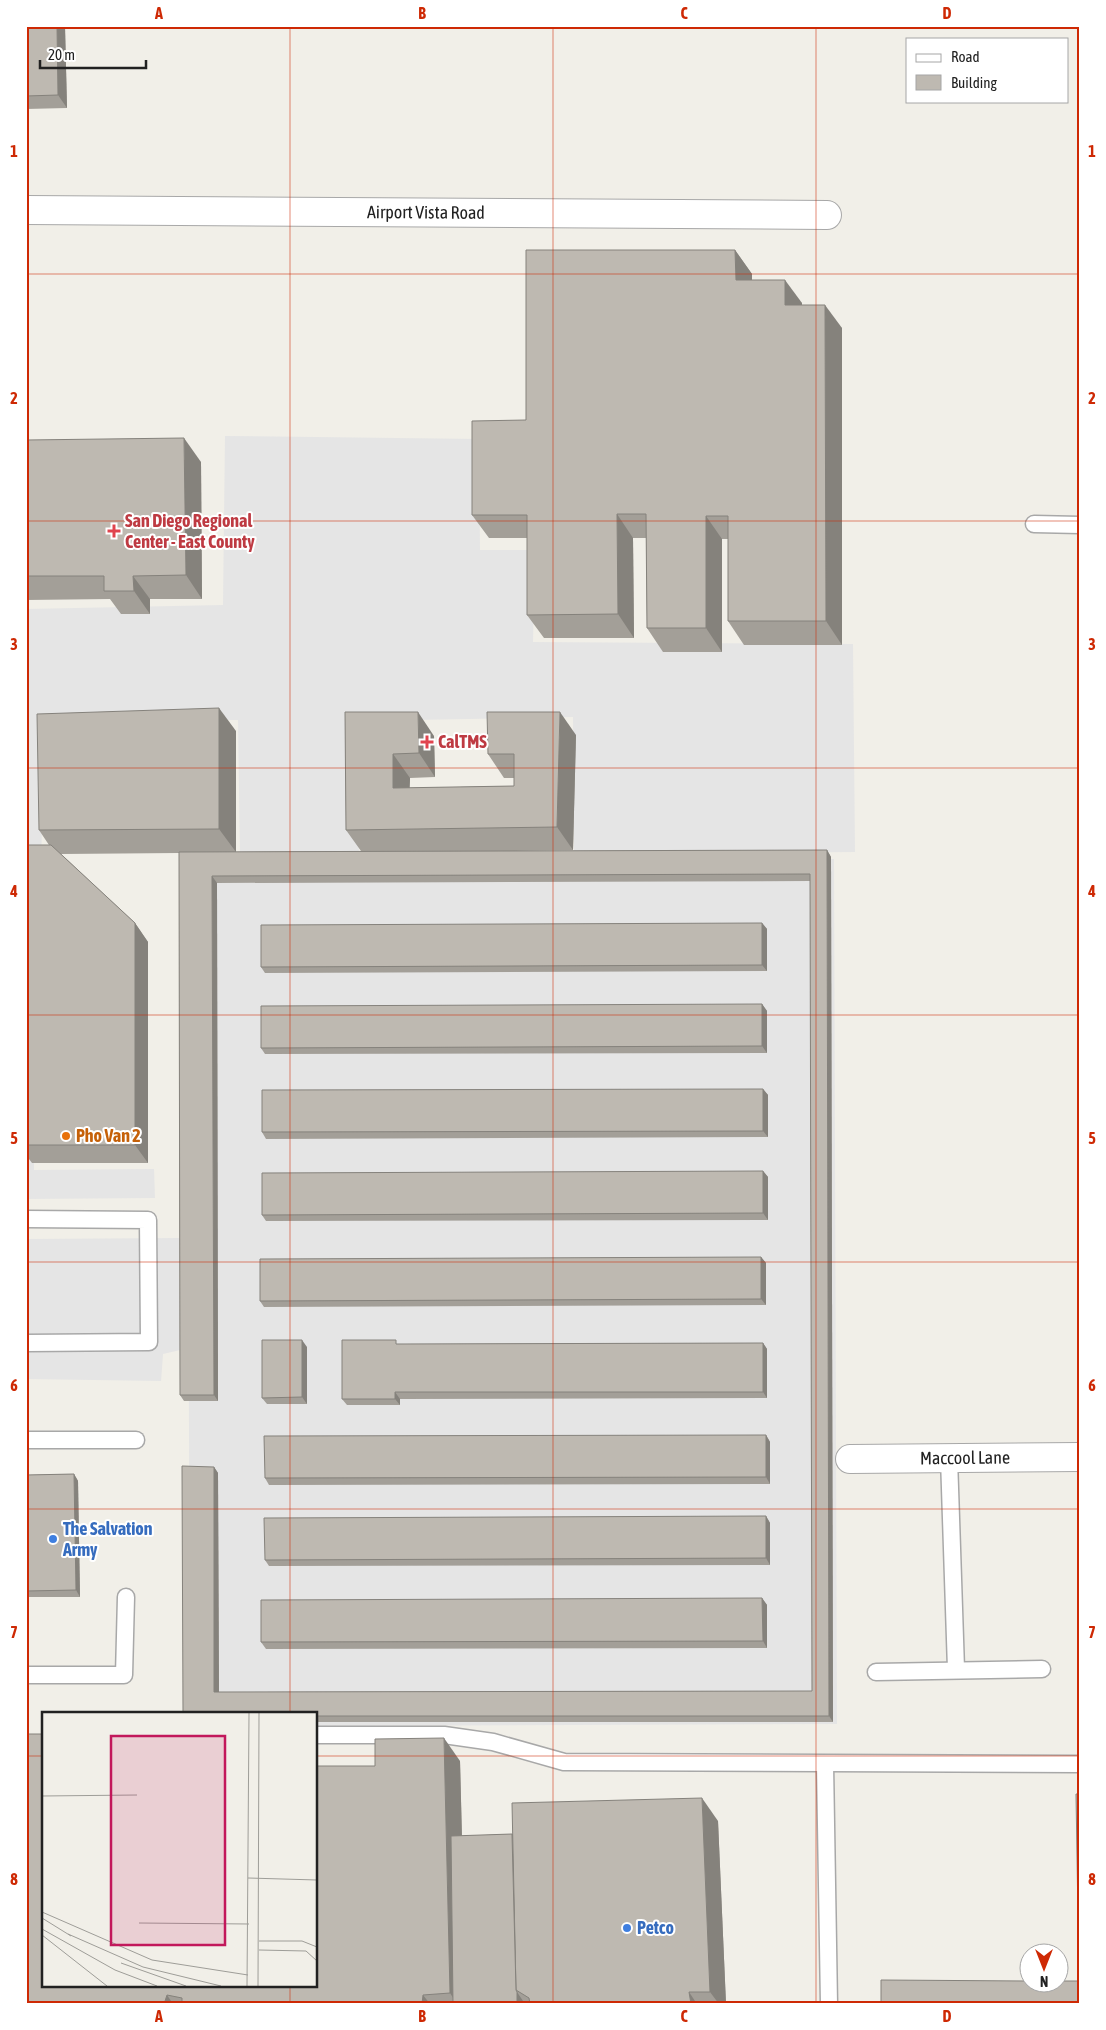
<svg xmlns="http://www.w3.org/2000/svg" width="1106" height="2030" font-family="'Asap Condensed',sans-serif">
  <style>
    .parking { fill: #e5e5e5 }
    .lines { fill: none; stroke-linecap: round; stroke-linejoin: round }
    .service-casing { stroke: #a8a8a8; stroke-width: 19 }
    .minor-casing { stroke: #a8a8a8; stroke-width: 30 }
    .service { stroke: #fff; stroke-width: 16 }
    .minor { stroke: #fff; stroke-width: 28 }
    .wall { fill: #a39f98 }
    .shaded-wall { fill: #85827c }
    .building { fill: #beb9b1; stroke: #85827c }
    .grid { fill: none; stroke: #ce2904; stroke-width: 1; stroke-opacity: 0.55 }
    .health-dot { fill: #e0444e; stroke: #fff; stroke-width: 2 }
    .food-dot { fill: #e8710a; stroke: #fff; stroke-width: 2 }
    .shop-dot { fill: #3f7fe0; stroke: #fff; stroke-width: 2 }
    .labels { text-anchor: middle; stroke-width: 4; stroke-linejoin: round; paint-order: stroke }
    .street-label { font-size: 18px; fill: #212121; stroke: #fff }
    .health-label { font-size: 18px; font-weight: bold; fill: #be3a42; stroke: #fff; text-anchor: start }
    .food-label { font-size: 18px; font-weight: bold; fill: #c56008; stroke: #fff; text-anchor: start }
    .shop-label { font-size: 18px; font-weight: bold; fill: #366cbe; stroke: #fff; text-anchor: start }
    .inset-road { fill: none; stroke: #9e9d98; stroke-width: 1 }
    .view { fill: #c2185b; fill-opacity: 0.15; stroke: #c2185b; stroke-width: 2.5 }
    .inset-edge { fill: none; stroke: #212121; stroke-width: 2.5 }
    .neatline { fill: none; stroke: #ce2904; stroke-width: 2 }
    .grid-label { font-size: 16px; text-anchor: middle; font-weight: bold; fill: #ce2904 }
  </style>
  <rect width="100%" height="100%" fill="#f1efe8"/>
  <!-- parking -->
  <g class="parking">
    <path d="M225 436 479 439 480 550H535L533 642 853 644 855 852 574 854 573 717 357 721 359 858 240 857 238 720 45 719 41 863 26 862V609L223 605Z"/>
    <path d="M834 859 837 1724 316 1726V1714H190L187 861Z"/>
    <path d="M26 998 34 1006V1170L154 1169 155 1198 26 1199Z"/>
    <path d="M179 1238 180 1350 163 1354 161 1381 26 1379V1239Z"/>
  </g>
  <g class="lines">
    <!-- service casing -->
    <g class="service-casing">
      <g id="service">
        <path d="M1034 524 1080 525"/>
        <path d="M26 1219 148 1220 149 1342 26 1343"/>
        <path d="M26 1440H136"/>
        <path d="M949 1458 956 1669"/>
        <path d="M876 1672 1042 1669"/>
        <path d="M26 1675H124L126 1597"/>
        <path d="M316 1735H444L493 1742 564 1762 1080 1764"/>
        <path d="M825 1764 829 2004"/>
      </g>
    </g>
    <!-- minor casing -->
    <g class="minor-casing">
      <g id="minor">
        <path id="s1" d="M26 210 827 215"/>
        <path id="s2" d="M850 1459 1080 1457"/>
      </g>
    </g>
    <!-- service -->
    <use href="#service" class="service"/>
    <!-- minor -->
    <use href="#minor" class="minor"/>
  </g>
  <!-- wall -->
  <g class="wall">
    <path d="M26 26 65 27 67 108 26 109Z"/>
    <path d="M735 250 752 274V280L802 303V305L842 328V645H744L728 621V539H722V652H663L647 628 646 538H633L634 638H544L527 615V538H489L472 515 526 420Z"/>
    <path d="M26 440 201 462 202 599H150V614H121L110 599 26 600Z"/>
    <path d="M345 712 434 736 435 777 410 778 409 788 514 786V778H504L488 754 576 735 573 850 514 851 827 850 831 857 833 1722H316V1714H183L214 1467 218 1473 219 1692 812 1691 810 881 217 883 218 1401H184L180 1395 179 853 61 854 135 923 148 942V1163H32L26 1155V845H49L39 830 236 731V852L361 851 346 830Z"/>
    <path d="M762 923 767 929V971L265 973 261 967Z"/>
    <path d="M762 1004 767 1011V1053L265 1054 261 1048Z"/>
    <path d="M763 1089 768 1095V1137L266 1139 262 1132Z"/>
    <path d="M763 1171 768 1177V1220L266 1221 262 1215Z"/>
    <path d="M761 1257 766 1263V1305L264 1307 260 1301Z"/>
    <path d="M763 1343 767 1349V1398L400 1399V1405H347L342 1399 399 1344Z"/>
    <path d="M307 1347V1404H267L262 1398Z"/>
    <path d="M766 1435 770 1442V1484L269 1485 265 1478Z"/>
    <path d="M74 1474 78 1481 80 1597H26V1475Z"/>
    <path d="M766 1516 770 1523V1565L269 1566 265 1560Z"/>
    <path d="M762 1598 767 1605V1648L266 1649 261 1642Z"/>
    <path d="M460 1761 462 1836 512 1834 718 1821 726 2004H26L44 1986 375 1766Z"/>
  </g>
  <!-- shaded-wall -->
  <g class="shaded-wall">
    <path d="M57 26 65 27 67 108 58 95Z"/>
    <path d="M735 250 752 274V303L736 280Z"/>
    <path d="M785 280 802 303V328L785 305Z"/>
    <path d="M825 305 842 328V645L826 621Z"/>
    <path d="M184 438 201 462 202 599 186 575Z"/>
    <path d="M617 514 633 538 634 638 618 614Z"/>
    <path d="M706 516 722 539V652L706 628Z"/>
    <path d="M133 576 150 599V614L134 591Z"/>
    <path d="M219 708 236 731V852L219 829Z"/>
    <path d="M418 712 434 736 435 777 419 753Z"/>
    <path d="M560 712 576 735 573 850 557 827Z"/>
    <path d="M393 754 410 778 409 812 393 788Z"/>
    <path d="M827 850 831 857 833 1722 829 1716Z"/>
    <path d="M212 876 217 883 218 1401 214 1395Z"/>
    <path d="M135 923 148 942V1163L135 1145Z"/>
    <path d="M762 923 767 929V971L762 965Z"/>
    <path d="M762 1004 767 1011V1053L762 1046Z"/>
    <path d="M763 1089 768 1095V1137L763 1131Z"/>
    <path d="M763 1171 768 1177V1220L763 1213Z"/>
    <path d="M761 1257 766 1263V1305L761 1299Z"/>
    <path d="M302 1340 307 1347V1404L302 1397Z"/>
    <path d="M763 1343 767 1349V1398L763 1392Z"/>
    <path d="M395 1392 400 1399V1405L395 1399Z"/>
    <path d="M766 1435 770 1442V1484L766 1477Z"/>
    <path d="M214 1467 218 1473 219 1698 214 1692Z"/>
    <path d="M74 1474 78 1481 80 1597 76 1590Z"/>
    <path d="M766 1516 770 1523V1565L766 1558Z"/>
    <path d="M762 1598 767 1605V1648L763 1641Z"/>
    <path d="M444 1738 460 1761 466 2004H457L450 1993Z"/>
    <path d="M702 1798 718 1821 726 2004H719L710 1992Z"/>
    <path d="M517 1992 525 2004H517Z"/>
    <path d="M689 1992 697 2004H691Z"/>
    <path d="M167 1995 173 2004H164Z"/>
    <path d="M423 1995 430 2004H422Z"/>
  </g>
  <!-- building -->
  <g class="building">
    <path d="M26 26H57L58 95 26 96Z"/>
    <path d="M526 250H735L736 280H785V305H825L826 621H728V516H706V628H647L646 514H617L618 614 527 615V515H472V421L526 420Z"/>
    <path d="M184 438 186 575 133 576 134 591H104V576H26V440Z"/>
    <path d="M219 708V829L39 830 37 714Z"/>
    <path d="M345 712H418L419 753 393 754V788L514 786V754H488L487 712H560L557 827 346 830Z"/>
    <path d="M26 845H51L135 923V1145H26Z"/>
    <path d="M827 850 829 1716H316V1714H183L182 1466 214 1467V1692L812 1691 810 874 212 876 214 1395H180L179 852Z"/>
    <path d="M762 923V965L261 967V925Z"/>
    <path d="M762 1004V1046L261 1048V1006Z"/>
    <path d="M763 1089V1131L262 1132V1090Z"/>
    <path d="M763 1171V1213L262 1215V1173Z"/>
    <path d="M761 1257V1299L260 1301V1259Z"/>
    <path d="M262 1340H302V1397L262 1398Z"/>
    <path d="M342 1340H396V1344L763 1343V1392H395V1399H342Z"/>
    <path d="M766 1435V1477L265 1478 264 1436Z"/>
    <path d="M74 1474 76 1590 26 1591V1475Z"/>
    <path d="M766 1516V1558L265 1560 264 1518Z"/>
    <path d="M762 1598 763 1641 261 1642V1600Z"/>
    <path d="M26 1734H44V1986H316V1766H375V1739L444 1738 450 1993 423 1995 422 2004H182V1998L167 1995 164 2004H26Z"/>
    <path d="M1076 1794H1080V2004H881V1980L1028 1981V1982H1058V1981H1079Z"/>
    <path d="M702 1798 710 1992H689L691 2004H530L529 1998 516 1990 512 1803Z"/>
    <path d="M512 1834 516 1990 517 1992V2004H453L451 1836Z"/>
  </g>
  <!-- grid -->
  <path class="grid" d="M290 26V1714M553 26V2004M816 26V2004M26 274H1080M26 521H1080M26 768H1080M26 1015H1080M26 1262H1080M26 1509H1080M26 1756H44M316 1756H1080M290 1986V2004"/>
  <!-- markers -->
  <g class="health-dot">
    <path d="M111.5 523.5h5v5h5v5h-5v5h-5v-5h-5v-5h5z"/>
    <path d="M424.5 734.5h5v5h5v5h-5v5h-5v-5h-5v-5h5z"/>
  </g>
  <circle class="food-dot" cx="66" cy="1136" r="5"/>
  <g class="shop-dot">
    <circle cx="53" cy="1539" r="5"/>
    <circle cx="627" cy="1928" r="5"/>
  </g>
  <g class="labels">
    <!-- street labels -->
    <g class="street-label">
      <text dy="6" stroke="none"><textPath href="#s1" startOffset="400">Airport Vista Road</textPath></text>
      <text dy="6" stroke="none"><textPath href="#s2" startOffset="115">Maccool Lane</textPath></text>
    </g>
    <!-- health labels -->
    <g class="health-label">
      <text x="125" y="527">San Diego Regional<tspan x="125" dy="21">Center - East County</tspan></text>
      <text x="438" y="748">CalTMS</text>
    </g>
    <!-- food labels -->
    <g class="food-label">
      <text x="76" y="1142">Pho Van 2</text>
    </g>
    <!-- shop labels -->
    <g class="shop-label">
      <text x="63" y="1535">The Salvation<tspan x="63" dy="21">Army</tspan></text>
      <text x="637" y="1934">Petco</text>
    </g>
  </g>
  <!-- overview -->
  <g transform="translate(42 1712)">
    <rect width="275" height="275" fill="#f1efe8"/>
    <path class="inset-road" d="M0 84 95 83M206 166 275 168M0 200 110 248 206 263M0 206 29 224M97 211 207 212M0 217 73 258 115 274M26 222 101 255 179 274M0 223 65 274M217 229H260L275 235M217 238 264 239 275 249M79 251 144 274M205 274 207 1M216 274 217 1"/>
    <path class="view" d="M69 24H183V233H69Z"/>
    <rect width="275" height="275" class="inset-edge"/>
  </g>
  <!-- border -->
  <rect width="1106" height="2030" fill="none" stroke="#ffffff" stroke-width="55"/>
  <!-- legend -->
  <rect x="906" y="38" width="162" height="65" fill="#ffffff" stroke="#a6a6a6"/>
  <rect x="916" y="54" width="25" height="8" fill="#ffffff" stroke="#a6a6a6"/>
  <text x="951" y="62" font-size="15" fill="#212121">Road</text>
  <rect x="916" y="75" width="25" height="15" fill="#beb9b1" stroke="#a6a6a6"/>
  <text x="951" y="88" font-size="15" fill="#212121">Building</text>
  <!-- north arrow -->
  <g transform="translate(1044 1968) rotate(180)"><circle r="24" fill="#ffffff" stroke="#a6a6a6"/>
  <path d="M0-4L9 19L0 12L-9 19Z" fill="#ce2904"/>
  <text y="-8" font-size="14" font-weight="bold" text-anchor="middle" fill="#212121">N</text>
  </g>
  <!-- scale -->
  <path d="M40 60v8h106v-8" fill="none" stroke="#212121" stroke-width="2.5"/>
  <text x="48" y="60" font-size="15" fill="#212121" stroke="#ffffff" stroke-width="4" paint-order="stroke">20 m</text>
  <rect x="28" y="28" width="1050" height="1974" class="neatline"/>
  <g class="grid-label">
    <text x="159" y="19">A</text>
    <text x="422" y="19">B</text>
    <text x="684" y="19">C</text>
    <text x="947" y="19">D</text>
    <text x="14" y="157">1</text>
    <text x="1092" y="157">1</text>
    <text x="14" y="404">2</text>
    <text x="1092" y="404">2</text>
    <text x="14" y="650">3</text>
    <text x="1092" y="650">3</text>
    <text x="14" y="897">4</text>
    <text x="1092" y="897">4</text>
    <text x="14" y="1144">5</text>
    <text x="1092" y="1144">5</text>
    <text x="14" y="1391">6</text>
    <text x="1092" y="1391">6</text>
    <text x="14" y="1638">7</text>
    <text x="1092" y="1638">7</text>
    <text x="14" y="1885">8</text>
    <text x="1092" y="1885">8</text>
    <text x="159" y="2022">A</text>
    <text x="422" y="2022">B</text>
    <text x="684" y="2022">C</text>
    <text x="947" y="2022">D</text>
  </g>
</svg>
